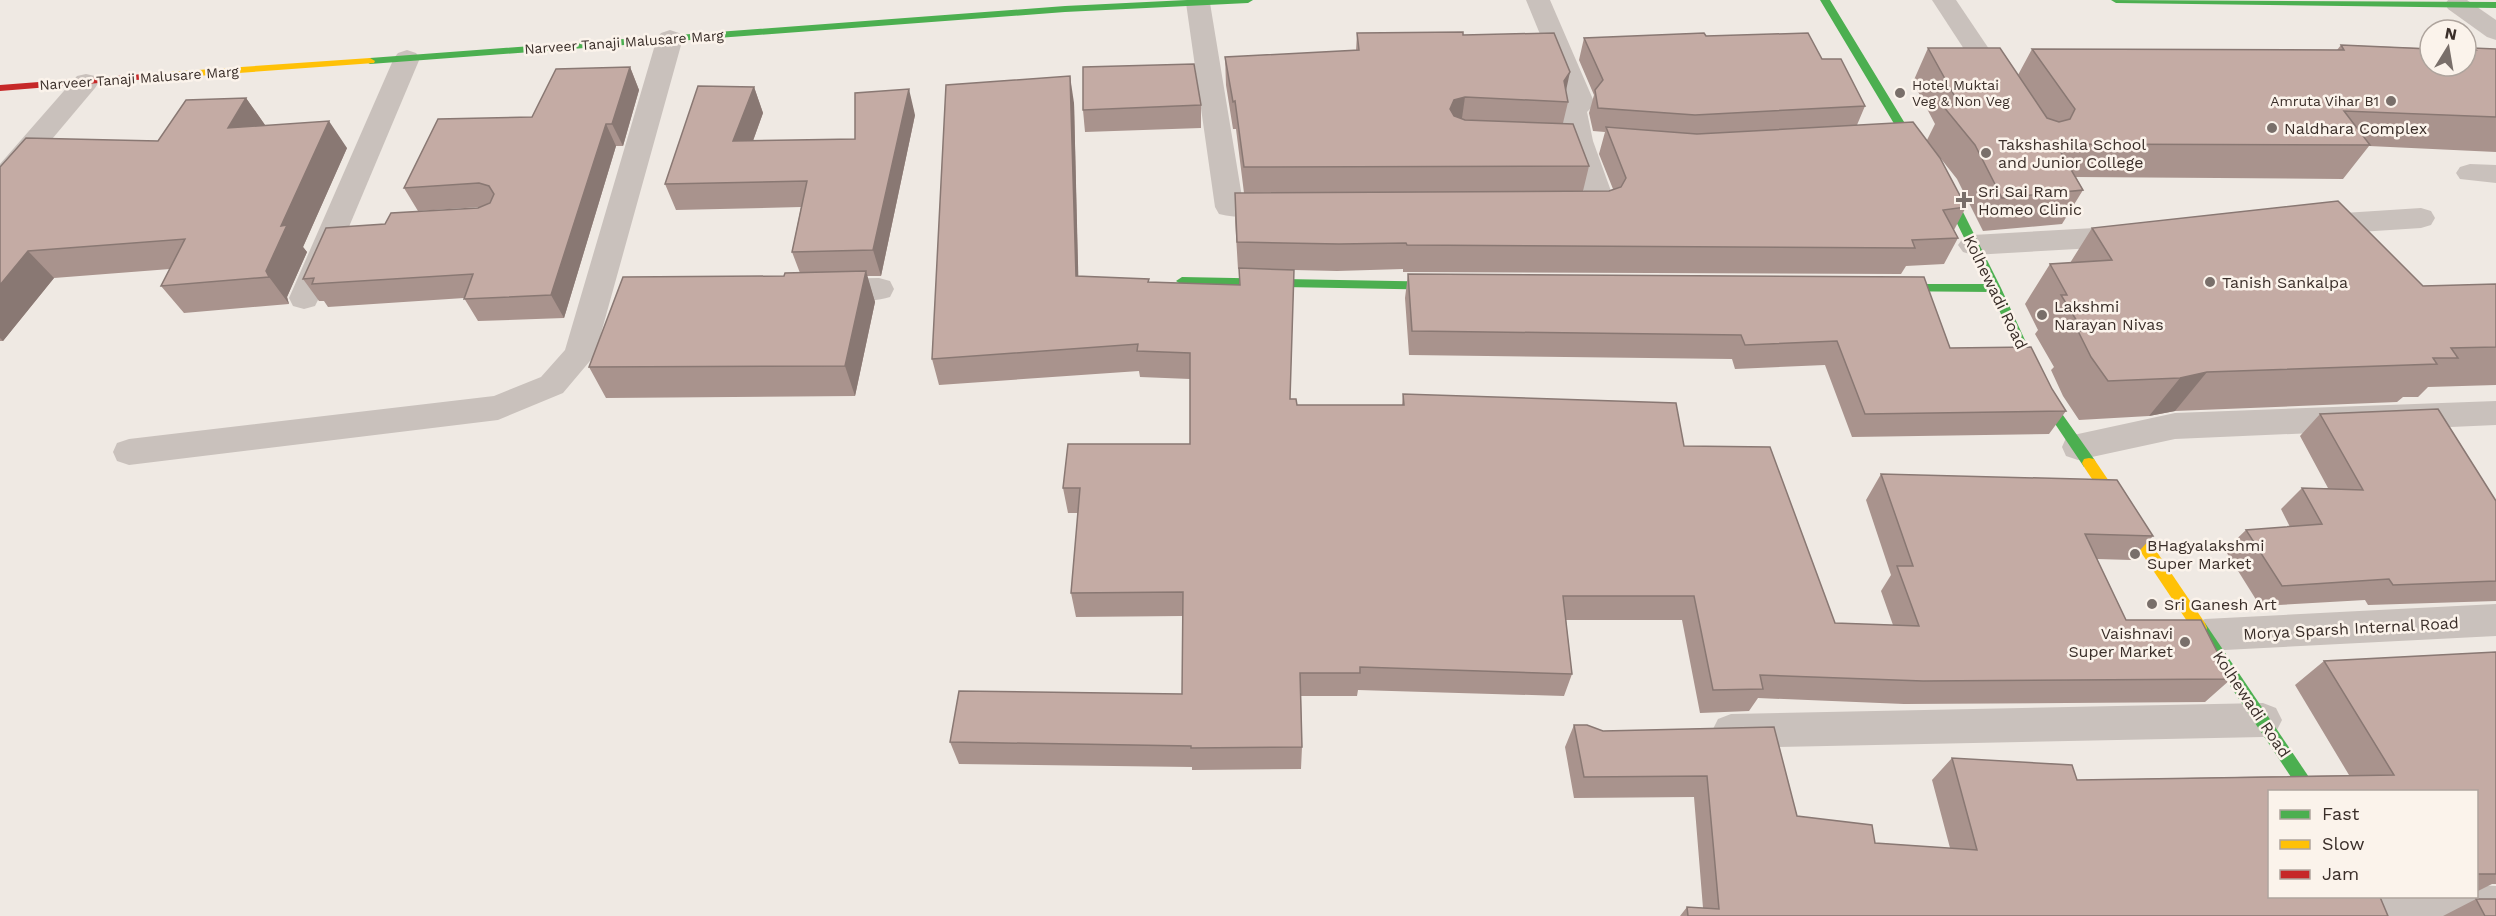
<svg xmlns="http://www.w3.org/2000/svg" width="2496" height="916" font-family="'Work Sans',sans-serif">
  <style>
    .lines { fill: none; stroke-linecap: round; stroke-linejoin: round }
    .street { fill: #c9c1bc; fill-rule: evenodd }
    .fast { fill: #4caf50; fill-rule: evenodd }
    .slow { fill: #ffc107; fill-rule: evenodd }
    .jam { fill: #c62828; fill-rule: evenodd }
    .wall { fill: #a9938d }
    .shaded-wall { fill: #897873 }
    .building { fill: #c4aba4; stroke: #897873; stroke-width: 1.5 }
    .poi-dot { fill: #796f6a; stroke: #fbf3eb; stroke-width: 2 }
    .labels { text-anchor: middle; stroke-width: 5; stroke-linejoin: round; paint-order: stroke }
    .far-street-label { font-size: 14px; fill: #3a2e29; stroke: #fbf3eb }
    .far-poi-label { font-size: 14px; fill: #3a2e29; stroke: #fbf3eb; text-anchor: start }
    .poi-label { font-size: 16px; fill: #3a2e29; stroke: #fbf3eb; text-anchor: start }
    .street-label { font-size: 16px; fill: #3a2e29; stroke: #fbf3eb }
  </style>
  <rect width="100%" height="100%" fill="#efe9e3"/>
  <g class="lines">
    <!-- street -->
    <g class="street">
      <path d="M1188 0H1208L1210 3 1242 197 1278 196 1288 199 1292 206 1288 213C1268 218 1239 219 1219 214L1215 207 1186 3Z"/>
      <path d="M1526 0H1550L1595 104 1587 112 1593 141 1616 205 1612 212C1596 216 1579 216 1563 212L1559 205 1563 198 1585 195 1565 141 1560 108 1567 100Z"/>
      <path d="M1932 0H1956L2014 86 2010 92 2001 94 1992 92Z"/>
      <path d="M2448 0H2467L2496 20V40L2487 37 2448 9 2445 4Z"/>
      <path d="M670 30 679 33 683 38 595 355 563 393 498 420 129 465 117 461 113 452 117 443 129 439 494 396 541 377 565 350 657 38 661 33Z"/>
      <path d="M407 50 416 53 420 58 319 298 315 306 304 309 293 306 289 298 394 58 398 53Z"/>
      <path d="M86 74 95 76 99 82 95 88 10 189 0 191V164L77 76Z"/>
      <path d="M2470 164 2496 165V183L2460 179 2456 173 2460 167Z"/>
      <path d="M2421 208 2431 211 2435 218 2431 225 2421 228 2313 235 2303 232 2299 225 2303 218 2313 215Z"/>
      <path d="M2130 226 2140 229 2144 236 2140 243 2130 246 1973 255 1963 252 1958 245 1963 238 1973 235Z"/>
      <path d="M879 278 890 281 894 289 890 297C868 303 836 304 814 298L810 290 814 282 825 279Z"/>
      <path d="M2496 401V425L2175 439 2078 460 2066 456 2062 447 2066 438 2078 434 2175 413Z"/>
      <path d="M2496 604V636L2205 651 2192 646 2187 635 2192 624 2205 619Z"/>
      <path d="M2263 703 2276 708 2282 720 2276 732 2263 737 1731 748 1718 743 1712 731 1718 719 1731 714Z"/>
      <path d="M2476 885 2496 886V916H2362L2356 903 2359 896H2476Z"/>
    </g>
    <!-- fast -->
    <g class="fast">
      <path d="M1187 0H1253L1248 3 1065 12 370 64 365 61 370 58 1065 6Z"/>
      <path d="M1820 0H1830L1912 135 1947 180 2001 288 2053 401 2094 459 2096 463 2094 467H2084L2041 403 1991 292 1879 291 1877 288 1879 285 1883 284H1987L1936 181 1902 137Z"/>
      <path d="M2111 0 2496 2V8L2116 3Z"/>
      <path d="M1182 277 1450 282 1456 286 1450 290 1182 285 1176 281Z"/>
      <path d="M2200 622 2205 623 2319 792H2301L2195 633 2193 628 2195 623Z"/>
    </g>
    <!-- slow -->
    <g class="slow">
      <path d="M370 58 375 61 374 63 169 78 164 75 169 72Z"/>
      <path d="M2089 458 2094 459 2205 623 2207 628 2205 633 2200 634 2195 633 2084 467 2082 463 2084 459Z"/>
    </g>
    <!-- jam -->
    <path class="jam" d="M169 72 173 73V77L0 91V85Z"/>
  </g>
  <!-- wall -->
  <g class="wall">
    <path d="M1357 33 1463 35 1566 93 1568 102 1563 123 1589 166 1583 191H1609L1613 189 1599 154 1605 132 1593 131 1589 113 1594 95 1579 60 1584 38 1706 36 1822 59 1865 106 1857 125 1927 140 1935 124 1913 82 1928 48 2018 75 2032 49 2337 50 2341 45 2472 50 2474 48 2496 49V152L2369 146 2343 179 2076 177 2083 190 2062 224 1983 231 1957 179 1938 155 1966 207 1954 230 1958 238 1944 264 1906 266 1901 274 1403 272V269L1337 271 1294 270 1290 399 1297 405H1402L1403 394 1684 446 1835 623 1893 625 1881 591 1891 575 1866 500 1881 474 2153 536 2131 560 2097 559 2126 620 2231 679 2205 702 1904 704 1758 698 1749 711 1700 713 1682 620H1566L1572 674 1564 696 1358 690 1357 696H1301L1302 747 1301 769 1192 770V767L959 764 950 742 1182 694 1183 616 1076 617 1071 593 1078 513H1068L1063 488 1190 444V379L1140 377 1139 371 939 385 932 359 1074 103 1078 276 1149 279V282L1239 285V269H1238L1235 219V193H1244L1236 129H1233L1226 85 1225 57 1356 51Z"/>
    <path d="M630 67 639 90 623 146H616L564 318 478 321 464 298 328 307 324 301H319L303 279 385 224 481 207 418 211 404 188 532 117Z"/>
    <path d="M754 87 763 113 753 141 855 139 915 115 881 276H867L875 302 855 396 606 398 589 367 784 276 800 273 792 252 801 207 676 210 665 184Z"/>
    <path d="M246 98 265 125V126L347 148 303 247 307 252 287 297 289 304 184 313 161 286 170 269 54 278 3 341H0V167L158 141Z"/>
    <path d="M1201 105V128L1085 132 1083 110Z"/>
    <path d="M2092 228 2423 286 2496 284V385L2428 387 2418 397H2403L2397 402 2175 411 2149 416 2079 420 2063 396 2051 370 2054 367 2035 334 2038 330 2025 304 2050 264 2070 263Z"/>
    <path d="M1408 274 1950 348 2052 389 2066 411 2049 434 1852 437 1825 365 1735 369 1732 359 1409 355 1405 298Z"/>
    <path d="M2320 414 2496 501V601L2368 605 2365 600 2260 606 2225 550 2246 530 2290 527 2281 509 2302 488H2328L2300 436Z"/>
    <path d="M2496 652V884H2492L2476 892V792H2270L2388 916H1680L1687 907 1703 908 1694 797 1574 798 1565 747 1574 725 1603 731 1774 727 1797 816 1875 843 1950 848 1932 780 1952 758 2077 780 2349 775 2295 685 2324 661Z"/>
    <path d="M2476 899 2496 916H2443Z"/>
  </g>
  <!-- shaded-wall -->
  <g class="shaded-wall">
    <path d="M630 67 639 90 623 146 612 124Z"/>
    <path d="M1570 72 1564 100V81Z"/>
    <path d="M1070 76 1074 103 1079 303 1076 276Z"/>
    <path d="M754 87 763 113 743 168 733 141Z"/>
    <path d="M909 89 915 115 881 276 873 250Z"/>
    <path d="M1465 97 1461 125 1450 128V109L1454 100Z"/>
    <path d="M246 98 265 125 247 155 228 128Z"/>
    <path d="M329 121 347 148 303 247 307 252 287 297 289 304 269 277 266 271 281 226Z"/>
    <path d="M606 124 616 146 564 318 551 295Z"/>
    <path d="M28 251 54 278 3 341 0 338V285Z"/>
    <path d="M866 271 875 302 855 396 845 366Z"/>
    <path d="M2207 372 2175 411 2149 416 2180 378Z"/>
  </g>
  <!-- building -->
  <g class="building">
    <path d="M1463 32V35L1554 33 1570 72 1564 81 1568 102 1465 97 1454 100 1450 109 1454 116 1465 120 1573 124 1589 166 1244 167 1235 101 1233 102 1225 57 1359 50 1357 33Z"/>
    <path d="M1704 33 1706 36 1808 33 1822 59H1841L1865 106 1695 115 1598 108 1595 90 1603 80 1584 38Z"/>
    <path d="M2341 45 2430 49V66H2466V50H2476L2474 48 2496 49V117L2344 111 2370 145 2056 144 2083 190 2002 198 1975 145 1943 106H1960L1928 48H2000L2047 118 2059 122 2070 119 2075 109 2032 49 2344 50Z"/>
    <path d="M1194 64 1201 105 1083 110V67Z"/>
    <path d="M630 67 612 124H606L551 295 464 299 473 274 312 284 314 278 303 279 326 228 385 224 391 213 478 208 490 203 494 194 489 186 479 183 404 188 438 119 532 117 556 69Z"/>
    <path d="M1070 76 1076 276 1149 279 1148 282 1240 285 1239 268 1294 270 1290 399H1296L1297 405H1404L1403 394 1676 403 1684 446 1770 447 1835 623 1919 626 1897 566H1913L1881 474 2117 480 2153 536 2085 534 2126 620H2201L2231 679 1923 681 1760 675 1763 689 1713 690 1694 596H1563L1572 674 1360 667V673H1300L1302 747 1191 748V746L950 742 959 691 1182 694 1183 592 1071 593 1080 488H1063L1068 444H1190V353L1137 351 1138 344 932 359 946 85Z"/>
    <path d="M698 86 754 87 733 141 855 139V93L909 89 873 250 792 252 807 181 665 184Z"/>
    <path d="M246 98 228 128 329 121 281 226 287 225 266 271 269 277 161 286 185 239 28 251 0 285V167L26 138 158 141 186 100Z"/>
    <path d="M1913 122 1940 158 1966 207 1943 210 1958 238 1912 240 1915 248 1407 245 1406 243 1339 244 1237 242 1235 193 1609 191 1621 187 1626 178 1606 127 1697 134Z"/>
    <path d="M2338 201 2423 286 2496 284V347L2451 348 2458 358H2433L2437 364 2207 372 2180 378 2108 381 2091 357 2078 331H2083L2061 295H2067L2050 264 2112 260 2092 228Z"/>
    <path d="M866 271 845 366 589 367 623 277 784 276 785 273Z"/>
    <path d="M1408 274 1924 277 1950 348 2031 347 2052 389 2066 411 1865 414 1837 341 1745 345 1741 335 1412 331Z"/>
    <path d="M2438 409 2496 501V581L2393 585 2389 579 2282 586 2246 530 2322 524 2302 488 2363 490 2320 414Z"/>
    <path d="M2496 652V874H2476V792H2270V897H2380L2388 916H1688L1687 907 1719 909 1707 776 1584 777 1574 725H1587L1603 731 1774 727 1797 816 1872 825 1875 843 1977 850 1952 758 2072 765 2077 780 2394 775 2324 661Z"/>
    <path d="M2476 899H2496V916H2485Z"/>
  </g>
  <!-- markers -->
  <g class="poi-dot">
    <circle cx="1900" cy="93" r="6"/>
    <circle cx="2391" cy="101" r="6"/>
    <circle cx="2272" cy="128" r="6"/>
    <circle cx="1986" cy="153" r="6"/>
    <path d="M1961 191h6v6h6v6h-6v6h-6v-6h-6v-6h6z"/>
    <circle cx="2210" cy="282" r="6"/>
    <circle cx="2042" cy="315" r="6"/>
    <circle cx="2135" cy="554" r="6"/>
    <circle cx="2152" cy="604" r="6"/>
    <circle cx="2185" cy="642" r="6"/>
  </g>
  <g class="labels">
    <!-- far-street labels -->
    <g class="far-street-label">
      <text transform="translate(624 42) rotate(-4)" y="5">Narveer Tanaji Malusare Marg</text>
      <text transform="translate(139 78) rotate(-4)" y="5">Narveer Tanaji Malusare Marg</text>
    </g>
    <!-- far-poi labels -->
    <g class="far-poi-label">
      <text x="1912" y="90">Hotel Muktai<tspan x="1912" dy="16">Veg &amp; Non Veg</tspan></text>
      <text x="2379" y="106" text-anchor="end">Amruta Vihar B1</text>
    </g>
    <!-- poi labels -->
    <g class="poi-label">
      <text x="2284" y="134">Naldhara Complex</text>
      <text x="1998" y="150">Takshashila School<tspan x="1998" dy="18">and Junior College</tspan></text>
      <text x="1978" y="197">Sri Sai Ram<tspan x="1978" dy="18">Homeo Clinic</tspan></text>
      <text x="2222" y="288">Tanish Sankalpa</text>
      <text x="2054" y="312">Lakshmi<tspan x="2054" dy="18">Narayan Nivas</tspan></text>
      <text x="2147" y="551">BHagyalakshmi<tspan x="2147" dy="18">Super Market</tspan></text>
      <text x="2164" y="610">Sri Ganesh Art</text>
      <text x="2173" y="639" text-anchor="end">Vaishnavi<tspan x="2173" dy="18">Super Market</tspan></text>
    </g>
    <!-- street labels -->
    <g class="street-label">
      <text transform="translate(1996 292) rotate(64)" y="6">Kolhewadi Road</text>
      <text transform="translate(2351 628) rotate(-3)" y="6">Morya Sparsh Internal Road</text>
      <text transform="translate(2252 704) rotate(56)" y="6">Kolhewadi Road</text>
    </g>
  </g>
  <!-- legend -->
  <rect x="2268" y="790" width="210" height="108" fill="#fbf3eb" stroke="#aea49d" stroke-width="1.5"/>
  <rect x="2280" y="810" width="30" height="9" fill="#4caf50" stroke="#aea49d" stroke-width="1.5"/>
  <text x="2322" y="820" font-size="18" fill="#3a2e29">Fast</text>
  <rect x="2280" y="840" width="30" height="9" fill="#ffc107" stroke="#aea49d" stroke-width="1.5"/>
  <text x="2322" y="850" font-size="18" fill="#3a2e29">Slow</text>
  <rect x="2280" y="870" width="30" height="9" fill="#c62828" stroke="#aea49d" stroke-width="1.5"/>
  <text x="2322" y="880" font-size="18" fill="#3a2e29">Jam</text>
  <!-- north arrow -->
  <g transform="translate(2448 48) rotate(11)"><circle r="28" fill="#fbf3eb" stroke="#aea49d" stroke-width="1.5"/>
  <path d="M0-4.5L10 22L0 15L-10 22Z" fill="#796f6a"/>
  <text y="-9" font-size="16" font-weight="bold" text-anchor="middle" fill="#3a2e29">N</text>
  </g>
</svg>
